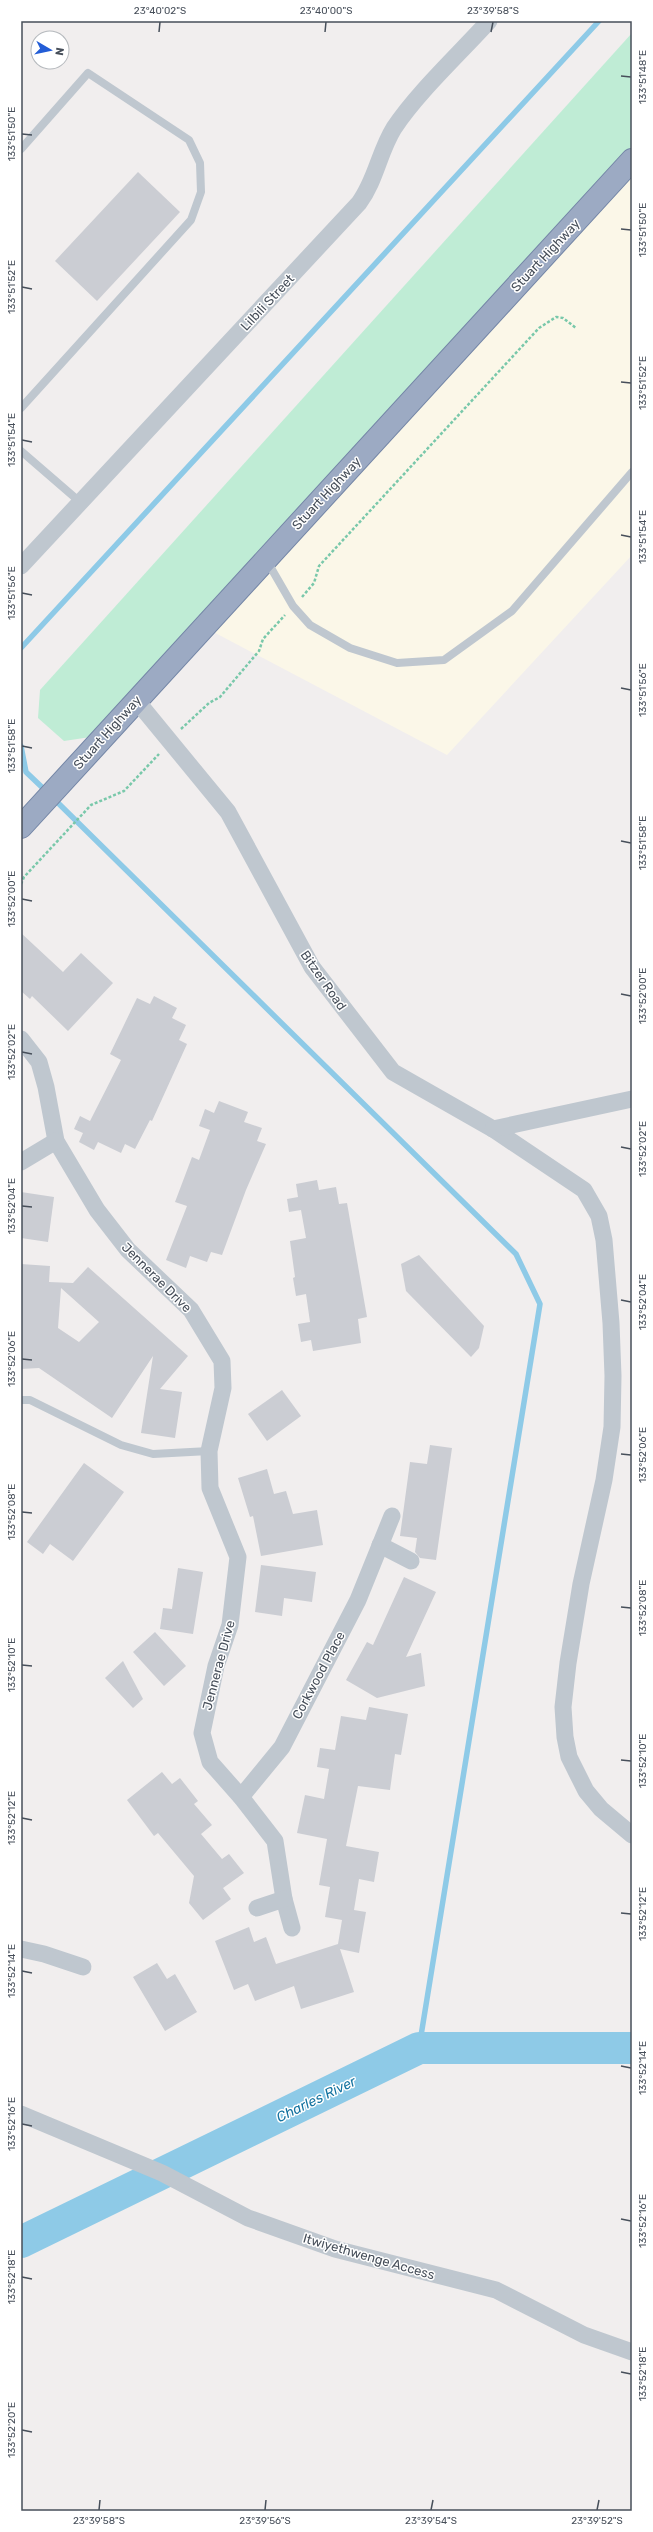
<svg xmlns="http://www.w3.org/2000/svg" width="653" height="2532" font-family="Rubik,sans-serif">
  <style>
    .commercial { fill: #fbf7e8 }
    .green { fill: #bfecd5 }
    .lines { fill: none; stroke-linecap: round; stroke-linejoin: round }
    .stream { stroke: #8ecae7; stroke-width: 5.5 }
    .river { stroke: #8ecae7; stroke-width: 32 }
    .building { fill: #cbcdd3; fill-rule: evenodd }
    .trunk-casing { stroke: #7486a6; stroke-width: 24 }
    .path { stroke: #79c8aa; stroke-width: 2.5; stroke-dasharray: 3 2; stroke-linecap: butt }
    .service { stroke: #bfc7cf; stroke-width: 8 }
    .minor { stroke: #bfc7cf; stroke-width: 17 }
    .trunk { stroke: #9caac3; stroke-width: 22 }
    .ticks { fill: none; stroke: #474f5a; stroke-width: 1.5 }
    .labels { text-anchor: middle; stroke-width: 3; stroke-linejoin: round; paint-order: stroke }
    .street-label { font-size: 13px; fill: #474f5a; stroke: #fff }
    .water-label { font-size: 14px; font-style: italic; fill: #1473a0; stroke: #fff }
    .neatline { fill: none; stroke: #474f5a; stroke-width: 1.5 }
    .ticks-label { font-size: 10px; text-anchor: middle; fill: #474f5a }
  </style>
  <rect width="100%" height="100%" fill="#f1eeee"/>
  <!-- commercial -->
  <path class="commercial" d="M632 160V555L447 755 204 627Z"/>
  <!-- green -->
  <path class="green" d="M632 33V160L104 735 64 741 38 718 40 690Z"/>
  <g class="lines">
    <!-- stream -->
    <g class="stream">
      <path d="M21 648 599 21"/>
      <path d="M21 746 26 772 47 792"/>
      <path d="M53 798 516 1254 540 1304 419 2048"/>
    </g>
    <!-- river -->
    <path class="river" d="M21 2242 419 2048H632"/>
  </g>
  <!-- building -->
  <g class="building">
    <path d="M138 172 180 212 97 301 55 261Z"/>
    <path d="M21 933 63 972 81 953 113 983 68 1031 32 996 30 999 21 991Z"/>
    <path d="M154 996 177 1008 172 1018 186 1025 179 1040 187 1044 152 1121 150 1120 135 1149 125 1144 121 1153 98 1142 94 1150 79 1142 83 1133 74 1129 80 1116 90 1121 121 1060 110 1054 137 998 150 1004Z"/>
    <path d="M219 1101 248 1112 244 1122 262 1128 257 1141 266 1144 246 1190 222 1255 211 1252 207 1262 190 1256 186 1268 166 1260 187 1206 175 1202 192 1157 199 1160 210 1130 199 1126 205 1109 214 1113Z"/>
    <path d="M317 1180 319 1190 336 1187 339 1204 347 1203 367 1317 358 1319 361 1343 313 1351 311 1340 301 1342 298 1324 310 1322 306 1294 296 1296 293 1278 295 1277 290 1241 306 1238 301 1210 289 1212 287 1199 298 1197 296 1184Z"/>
    <path d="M21 1192 54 1197 48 1242 21 1238Z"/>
    <path d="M419 1255 484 1326 479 1348 471 1357 406 1291 401 1264Z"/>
    <path d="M21 1264 50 1266 49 1282 73 1283 88 1267 188 1356 160 1389 182 1392 175 1438 141 1433 153 1356 112 1418 39 1368 21 1369ZM61 1288 99 1322 79 1342 58 1328Z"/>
    <path d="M282 1390 301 1416 267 1441 248 1414Z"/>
    <path d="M430 1445 452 1448 436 1560 420 1558 415 1552 417 1538 400 1536 410 1462 427 1464Z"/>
    <path d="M84 1463 124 1492 73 1561 50 1544 43 1554 27 1542Z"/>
    <path d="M267 1469 274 1494 286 1491 293 1514 317 1510 323 1545 261 1556 253 1516 250 1517 238 1478Z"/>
    <path d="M261 1565 316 1572 312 1602 284 1598 282 1616 255 1612Z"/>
    <path d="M178 1568 203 1572 193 1634 160 1629 163 1608 172 1609Z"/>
    <path d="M404 1577 436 1592 406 1657 421 1653 425 1686 377 1698 346 1680 367 1642 373 1645Z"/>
    <path d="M155 1632 186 1666 164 1686 133 1652Z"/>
    <path d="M123 1661 143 1699 133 1708 105 1678Z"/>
    <path d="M369 1707 408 1714 401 1755 395 1754 390 1790 358 1786 346 1846 379 1852 374 1882 359 1879 354 1910 366 1912 359 1953 340 1949 354 1992 301 2009 294 1986 255 2001 248 1984 234 1990 215 1941 249 1927 254 1942 266 1937 276 1964 338 1944 342 1920 325 1917 330 1887 319 1885 327 1839 297 1833 305 1795 324 1799 329 1769 317 1767 320 1748 335 1750 341 1716 366 1720Z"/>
    <path d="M162 1772 172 1784 180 1778 198 1801 194 1804 212 1825 201 1834 222 1859 229 1854 244 1873 223 1888 231 1899 203 1920 189 1903 194 1876 158 1833 154 1836 127 1800Z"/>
    <path d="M157 1963 167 1979 175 1974 197 2012 165 2031 133 1977Z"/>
  </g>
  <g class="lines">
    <!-- trunk casing -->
    <g class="trunk-casing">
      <path id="trunk" d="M21 827 632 160"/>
    </g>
    <!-- path -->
    <g class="path">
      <path d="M302 597 314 583 319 566 539 328 556 317 563 318 576 328"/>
      <path d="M181 729 209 703 220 697 259 651 263 639 285 615"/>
      <path d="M21 884 24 877 91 805 124 791 159 754"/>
    </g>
    <!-- service -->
    <g class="service">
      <path d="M21 149 88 73 189 140 200 163 201 192 191 220 21 408"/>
      <path d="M21 451 80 502"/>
      <path d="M267 561 293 606 310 625 350 648 397 663 444 660 512 611 632 472"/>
      <path d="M21 1400H30L121 1445 153 1454 209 1451"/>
    </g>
    <!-- minor -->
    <g class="minor">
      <path d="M21 566 359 203C376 180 379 152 394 128 417 93 460 53 489 21"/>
      <path d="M136 700 228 812 312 967 393 1072 493 1129 584 1190 599 1216 604 1240 611 1323 613 1376 612 1427 604 1480 581 1584 568 1663 563 1707 565 1737 569 1757 586 1791 601 1809 632 1835"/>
      <path d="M21 1039 39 1062 46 1087 56 1141 97 1210 128 1250 191 1310 222 1361 223 1388 209 1451 210 1488 238 1557 230 1625 216 1666 202 1733 210 1762 241 1797 275 1841 284 1899 292 1928"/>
      <path d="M493 1129 632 1099"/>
      <path d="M21 1162 56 1141"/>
      <path d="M380 1545 411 1561"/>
      <path d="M241 1797 282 1747 358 1600 392 1516"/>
      <path d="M257 1908 284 1899"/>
      <path d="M21 1949 44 1954 83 1967"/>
      <path d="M21 2114 162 2173 248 2218 335 2249 496 2290 584 2335 632 2352"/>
    </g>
    <!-- trunk -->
    <use href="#trunk" class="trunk"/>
  </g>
  <!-- ticks -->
  <path class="ticks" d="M159 32 160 22M325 32 326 22M491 32 493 22M621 76 631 77M22 134 32 135M621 229 631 230M22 287 32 289M621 382 631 383M22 440 32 442M621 535 631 537M22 593 32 595M621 688 631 690M22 746 32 748M621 841 631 843M22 899 32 901M621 994 631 996M22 1052 32 1054M621 1147 631 1149M22 1206 32 1207M621 1300 631 1302M22 1359 32 1360M621 1454 631 1455M22 1512 32 1513M621 1607 631 1608M22 1665 32 1666M621 1760 631 1761M22 1818 32 1820M621 1913 631 1914M22 1971 32 1973M621 2066 631 2068M22 2124 32 2126M621 2219 631 2221M22 2277 32 2279M621 2372 631 2374M22 2430 32 2432M99 2510 100 2500M265 2510 266 2500M431 2510 433 2500M597 2510 599 2500"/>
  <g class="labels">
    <!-- street labels -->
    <g class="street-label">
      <text transform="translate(545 255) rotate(-47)" y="5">Stuart Highway</text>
      <text transform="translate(267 302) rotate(-47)" y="5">Lilbili Street</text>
      <text transform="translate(326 493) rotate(-47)" y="5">Stuart Highway</text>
      <text transform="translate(107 732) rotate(-48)" y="5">Stuart Highway</text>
      <text transform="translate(324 980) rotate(55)" y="5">Bitzer Road</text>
      <text transform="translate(157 1277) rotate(45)" y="5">Jennerae Drive</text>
      <text transform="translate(218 1665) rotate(-75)" y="5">Jennerae Drive</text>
      <text transform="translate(318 1675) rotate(-62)" y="5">Corkwood Place</text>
      <text transform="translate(369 2256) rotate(16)" y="5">Itwiyethwenge Access</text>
    </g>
    <!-- water labels -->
    <g class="water-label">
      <text transform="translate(316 2099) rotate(-26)" y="5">Charles River</text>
    </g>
  </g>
  <!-- border -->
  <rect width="653" height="2532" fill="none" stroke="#ffffff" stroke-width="44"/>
  <!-- north arrow -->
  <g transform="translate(50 50) rotate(99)"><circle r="19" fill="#ffffff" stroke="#b5b9bd"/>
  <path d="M0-3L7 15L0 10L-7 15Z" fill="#235dd6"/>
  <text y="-6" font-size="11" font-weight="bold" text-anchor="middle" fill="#474f5a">N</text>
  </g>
  <rect x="22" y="22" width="609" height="2488" class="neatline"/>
  <g class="ticks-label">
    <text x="160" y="14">23°40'02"S</text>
    <text x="326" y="14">23°40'00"S</text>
    <text x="493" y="14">23°39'58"S</text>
    <text transform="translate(642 77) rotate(-90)" y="4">133°51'48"E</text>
    <text transform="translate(11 134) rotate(-90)" y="4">133°51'50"E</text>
    <text transform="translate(642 230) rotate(-90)" y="4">133°51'50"E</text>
    <text transform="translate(11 287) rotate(-90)" y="4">133°51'52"E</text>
    <text transform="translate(642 383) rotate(-90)" y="4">133°51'52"E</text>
    <text transform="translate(11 440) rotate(-90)" y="4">133°51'54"E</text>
    <text transform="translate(642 537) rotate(-90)" y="4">133°51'54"E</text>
    <text transform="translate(11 593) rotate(-90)" y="4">133°51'56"E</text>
    <text transform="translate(642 690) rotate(-90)" y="4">133°51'56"E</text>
    <text transform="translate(11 746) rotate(-90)" y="4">133°51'58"E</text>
    <text transform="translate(642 843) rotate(-90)" y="4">133°51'58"E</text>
    <text transform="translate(11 899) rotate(-90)" y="4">133°52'00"E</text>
    <text transform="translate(642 996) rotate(-90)" y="4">133°52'00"E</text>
    <text transform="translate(11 1052) rotate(-90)" y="4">133°52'02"E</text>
    <text transform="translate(642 1149) rotate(-90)" y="4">133°52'02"E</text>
    <text transform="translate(11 1206) rotate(-90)" y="4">133°52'04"E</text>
    <text transform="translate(642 1302) rotate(-90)" y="4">133°52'04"E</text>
    <text transform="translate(11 1359) rotate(-90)" y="4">133°52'06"E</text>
    <text transform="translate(642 1455) rotate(-90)" y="4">133°52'06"E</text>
    <text transform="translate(11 1512) rotate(-90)" y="4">133°52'08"E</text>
    <text transform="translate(642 1608) rotate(-90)" y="4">133°52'08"E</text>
    <text transform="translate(11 1665) rotate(-90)" y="4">133°52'10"E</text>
    <text transform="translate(642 1761) rotate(-90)" y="4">133°52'10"E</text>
    <text transform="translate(11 1818) rotate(-90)" y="4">133°52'12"E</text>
    <text transform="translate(642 1914) rotate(-90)" y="4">133°52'12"E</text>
    <text transform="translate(11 1971) rotate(-90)" y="4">133°52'14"E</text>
    <text transform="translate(642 2068) rotate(-90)" y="4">133°52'14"E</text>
    <text transform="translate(11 2124) rotate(-90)" y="4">133°52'16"E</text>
    <text transform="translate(642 2221) rotate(-90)" y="4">133°52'16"E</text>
    <text transform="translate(11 2277) rotate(-90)" y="4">133°52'18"E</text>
    <text transform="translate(642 2374) rotate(-90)" y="4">133°52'18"E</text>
    <text transform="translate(11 2430) rotate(-90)" y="4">133°52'20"E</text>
    <text x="99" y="2524">23°39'58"S</text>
    <text x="265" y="2524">23°39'56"S</text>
    <text x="431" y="2524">23°39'54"S</text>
    <text x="597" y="2524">23°39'52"S</text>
  </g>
</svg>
